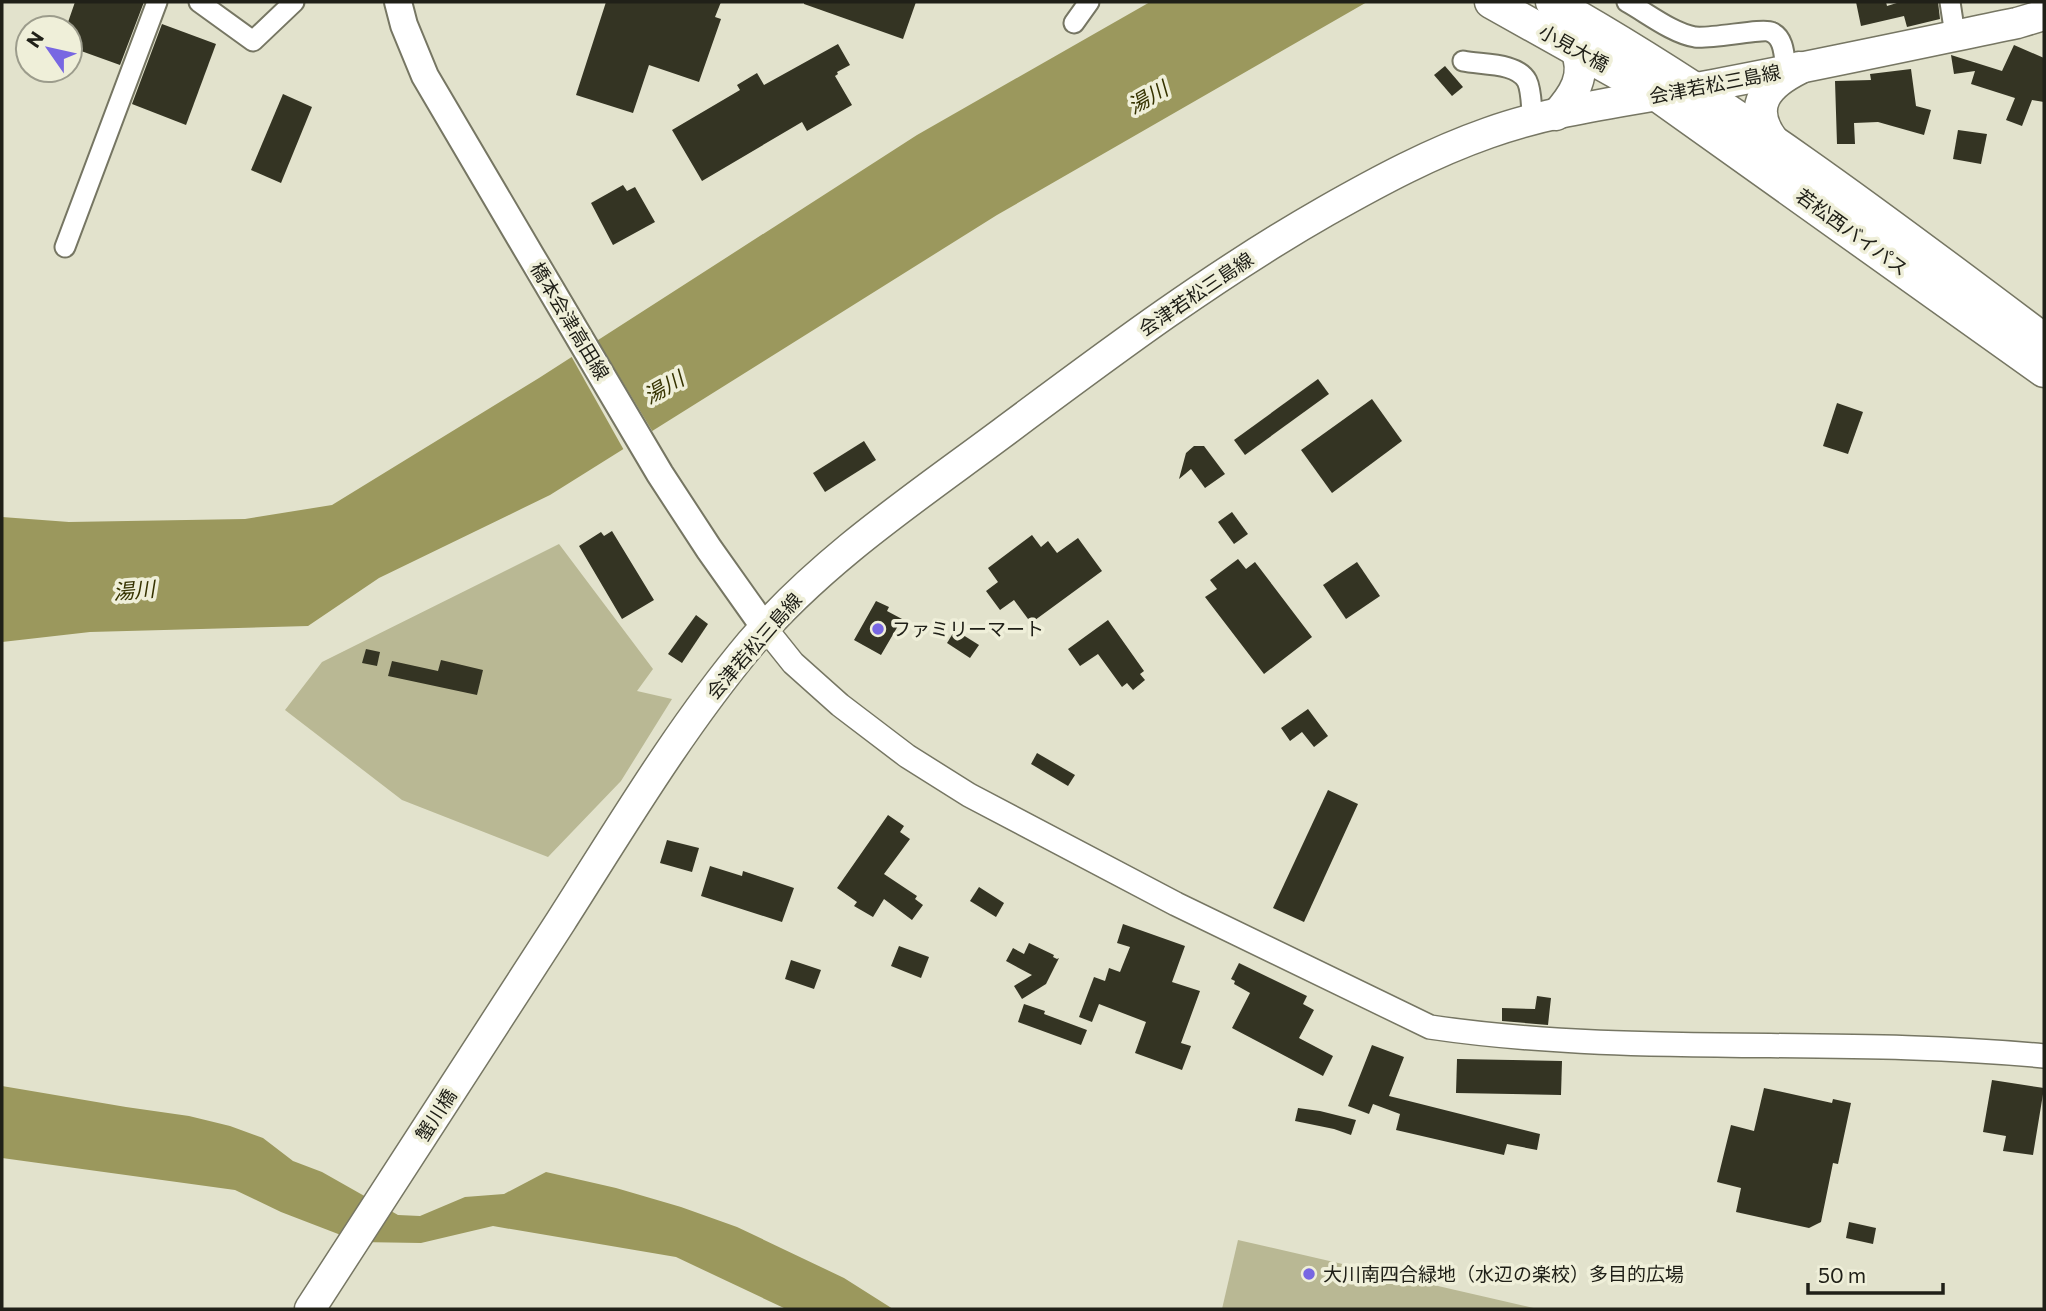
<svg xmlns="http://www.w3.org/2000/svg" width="2046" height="1311" font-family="Commissioner,'Noto Sans JP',sans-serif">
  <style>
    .green { fill: #b9b894 }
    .water { fill: #9b985d }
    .pier { fill: #e2e2cc }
    .building { fill: #343423 }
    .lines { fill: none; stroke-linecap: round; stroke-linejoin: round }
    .minor-casing { stroke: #767663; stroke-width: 23 }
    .tertiary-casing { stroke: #767663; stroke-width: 26 }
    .secondary-casing { stroke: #767663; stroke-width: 30 }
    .primary-casing { stroke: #767663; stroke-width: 33 }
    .trunk-casing { stroke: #767663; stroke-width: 35 }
    .minor { stroke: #fff; stroke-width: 19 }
    .tertiary { stroke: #fff; stroke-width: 23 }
    .secondary { stroke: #fff; stroke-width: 26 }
    .primary { stroke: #fff; stroke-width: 30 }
    .trunk { stroke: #fff; stroke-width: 32 }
    .poi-dot { fill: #7867e2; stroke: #efefd9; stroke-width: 2.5 }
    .labels { text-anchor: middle; stroke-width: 7; stroke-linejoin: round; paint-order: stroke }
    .street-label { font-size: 19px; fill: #202018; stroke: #efefd9 }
    .poi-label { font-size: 19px; fill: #202018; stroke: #efefd9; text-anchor: start }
    .water-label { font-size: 21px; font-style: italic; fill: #363301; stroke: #efefd9 }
  </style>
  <rect width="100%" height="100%" fill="#e2e2cc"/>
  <!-- green -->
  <g class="green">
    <path d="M559 544 653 669 637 691 672 699 621 781 548 857 402 800 285 710 322 662Z"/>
    <path d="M1238 1240 1538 1309H1222Z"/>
  </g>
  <!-- water -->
  <g class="water">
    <path d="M1150 2H1367L997 215 550 495 379 578 308 626 90 632 2 642V517L69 522 245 519 332 505 539 378 917 135Z"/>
    <path d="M2 1086 126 1107 189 1116 230 1126 263 1138 293 1161 322 1172 398 1215 420 1216 465 1197 504 1194 546 1172 616 1188 681 1207 737 1227 844 1278 893 1309H786L676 1257 493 1226 421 1243 359 1242 281 1212 235 1190 2 1158Z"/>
  </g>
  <!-- pier -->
  <path class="pier" d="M596 338 654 434 625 452 570 354Z"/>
  <!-- building -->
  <g class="building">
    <path d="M75 2H144L120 65 70 47V28H66Z"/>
    <path d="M606 2H721L715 17 721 19 699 82 649 65 633 113 576 95Z"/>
    <path d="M804 2H916L903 39 804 4Z"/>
    <path d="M1856 2H1886L1887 6 1900 2H1938L1940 19 1907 27 1904 16 1861 26Z"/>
    <path d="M162 24 216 44 186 125 132 104Z"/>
    <path d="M838 44 850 65 837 72 838 74 835 76 852 105 807 131 802 122 702 181 672 130 740 90 737 85 757 73 764 85Z"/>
    <path d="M2014 45 2044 58V102L2032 100 2022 126 2006 120 2015 98 1971 84 1975 71 1954 74 1951 55 2002 71Z"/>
    <path d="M1445 66 1463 87 1452 96 1434 75Z"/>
    <path d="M1911 69 1916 106 1931 110 1924 135 1878 122 1854 123 1855 144H1837L1835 81 1871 80 1870 74Z"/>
    <path d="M283 94 312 107 281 183 251 170Z"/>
    <path d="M1958 130 1987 134 1981 164 1953 159Z"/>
    <path d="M623 185 627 191 635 187 655 222 613 245 591 203Z"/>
    <path d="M1318 379 1329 394 1245 455 1234 440Z"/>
    <path d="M1372 399 1402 441 1332 493 1301 450Z"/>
    <path d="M1837 403 1863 412 1848 454 1823 446Z"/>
    <path d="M864 441 876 460 825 492 813 473Z"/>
    <path d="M1194 446H1204L1225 474 1205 488 1191 469 1179 479 1186 453Z"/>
    <path d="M1232 512 1248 534 1234 544 1218 522Z"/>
    <path d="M612 531 654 600 622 619 579 546 601 532 604 536Z"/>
    <path d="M1032 535 1041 547 1048 541 1057 553 1078 538 1102 571 1031 623 1014 600 1000 610 986 591 998 582 988 568Z"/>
    <path d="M1238 559 1246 569 1255 562 1312 637 1264 674 1205 597 1217 589 1210 580Z"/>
    <path d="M1357 562 1380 596 1346 619 1323 585Z"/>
    <path d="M876 601 889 607 887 611 902 619 881 655 854 640Z"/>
    <path d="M696 615 708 624 682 663 668 654Z"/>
    <path d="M1108 620 1144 671 1140 674 1145 680 1133 690 1127 683 1122 687 1098 654 1080 666 1068 649Z"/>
    <path d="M955 630 979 645 970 658 947 643Z"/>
    <path d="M366 649 380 652 377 666 362 663Z"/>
    <path d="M441 660 483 670 477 695 388 676 392 661 438 671Z"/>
    <path d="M1308 709 1328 736 1314 747 1302 732 1290 741 1281 728Z"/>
    <path d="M1037 753 1075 775 1068 786 1031 764Z"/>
    <path d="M1328 790 1358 804 1304 922 1273 908Z"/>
    <path d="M888 815 904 826 900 832 910 839 884 874 917 896 915 899 923 905 912 920 884 899 873 917 854 906 857 902 837 888Z"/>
    <path d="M667 840 699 848 692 872 660 863Z"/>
    <path d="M710 866 742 876 743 871 794 888 782 922 701 896Z"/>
    <path d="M979 887 1004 903 996 917 970 901Z"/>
    <path d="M1123 924 1185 946 1172 982 1200 991 1181 1043 1191 1046 1182 1070 1135 1053 1146 1022 1099 1004 1092 1022 1079 1017 1094 977 1105 981 1109 968 1120 972 1130 947 1117 943Z"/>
    <path d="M1029 943 1054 955 1053 957 1057 959 1059 958 1046 984 1022 999 1014 986 1032 975 1006 961 1013 948 1024 954Z"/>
    <path d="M899 946 929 957 921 978 891 966Z"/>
    <path d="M791 960 821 970 814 989 785 979Z"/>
    <path d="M1239 963 1307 996 1303 1004 1314 1010 1299 1038 1333 1056 1323 1076 1232 1028 1250 993 1234 984 1235 981 1231 979Z"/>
    <path d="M1537 996 1551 998 1548 1025 1502 1021V1008L1535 1009Z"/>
    <path d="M1024 1004 1045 1011 1044 1014 1087 1030 1081 1045 1018 1022Z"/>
    <path d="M1372 1045 1404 1057 1389 1096 1540 1134 1537 1150 1507 1144 1504 1155 1396 1130 1400 1114 1373 1104 1369 1114 1348 1106Z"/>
    <path d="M1457 1059 1562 1061 1561 1095 1456 1093Z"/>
    <path d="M1992 1080 2044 1088 2033 1155 2003 1151 2006 1136 1983 1132Z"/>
    <path d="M1764 1088 1832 1103 1833 1099 1851 1103 1838 1164 1833 1163 1821 1222 1809 1228 1736 1212 1741 1188 1717 1182 1731 1125 1754 1131Z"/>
    <path d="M1298 1108 1320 1111 1356 1120 1351 1135 1334 1129 1295 1121Z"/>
    <path d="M1849 1222 1876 1228 1873 1244 1846 1238Z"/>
  </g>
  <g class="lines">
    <!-- minor casing -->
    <g class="minor-casing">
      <g id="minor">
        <path d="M199 2 253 41 294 2"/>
        <path d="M1627 2C1647 13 1672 33 1695 37 1712 39 1763 28 1771 32 1785 38 1784 57 1786 70"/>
        <path d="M1950 2 1955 35"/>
        <path d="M1074 23 1089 2"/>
        <path d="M1463 61C1481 65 1517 62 1527 81 1532 91 1531 109 1533 121"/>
        <path d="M65 247 157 2"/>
      </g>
    </g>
    <!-- tertiary casing -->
    <g class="tertiary-casing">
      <path id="tertiary" d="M765 628 793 663 840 705 907 756 969 795 1176 904 1430 1027C1633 1057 1840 1036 2044 1056"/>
    </g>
    <!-- secondary casing -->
    <g class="secondary-casing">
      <path id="secondary" d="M398 2 404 25 425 76 531 256 660 474 709 549 765 628"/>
    </g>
    <!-- primary casing -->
    <g class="primary-casing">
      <g id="primary">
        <path d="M1556 115C1573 96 1588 75 1575 49"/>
        <path d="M310 1309C394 1180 478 1051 561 921 621 827 679 729 751 643 822 560 915 498 1001 434 1107 355 1212 276 1326 211 1379 181 1431 153 1488 133 1555 109 1628 101 1697 88 1804 68 1911 45 2017 23L2044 15"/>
      </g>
    </g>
    <!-- trunk casing -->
    <g class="trunk-casing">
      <g id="trunk">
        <path d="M1491 2 1657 95 2044 371"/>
        <path d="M1552 2C1726 100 1885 220 2044 340"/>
        <path d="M1772 140C1747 106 1767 84 1799 68"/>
      </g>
    </g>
    <!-- minor -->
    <use href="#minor" class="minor"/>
    <!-- tertiary -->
    <use href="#tertiary" class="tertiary"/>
    <!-- secondary -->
    <use href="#secondary" class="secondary"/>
    <!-- primary -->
    <use href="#primary" class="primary"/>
    <!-- trunk -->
    <use href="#trunk" class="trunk"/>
  </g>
  <!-- markers -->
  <g class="poi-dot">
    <circle cx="878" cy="629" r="7"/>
    <circle cx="1309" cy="1274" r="7"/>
  </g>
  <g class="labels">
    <!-- street labels -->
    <g class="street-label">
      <text transform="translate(1574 48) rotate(29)" y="7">小見大橋</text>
      <text transform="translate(1715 84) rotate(-11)" y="7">会津若松三島線</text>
      <text transform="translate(1852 232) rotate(36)" y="7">若松西バイパス</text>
      <text transform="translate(1196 294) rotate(-34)" y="7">会津若松三島線</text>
      <text transform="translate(570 321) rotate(59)" y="7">橋本会津高田線</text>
      <text transform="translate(754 646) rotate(-49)" y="7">会津若松三島線</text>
      <text transform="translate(436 1115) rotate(-57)" y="7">蟹川橋</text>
    </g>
    <!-- poi labels -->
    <g class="poi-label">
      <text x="892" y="636">ファミリーマート</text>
      <text x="1323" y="1281">大川南四合緑地（水辺の楽校）多目的広場</text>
    </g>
    <!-- water labels -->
    <g class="water-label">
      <text transform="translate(1148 98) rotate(-30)" y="7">湯川</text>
      <text transform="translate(664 388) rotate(-30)" y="7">湯川</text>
      <text transform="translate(134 591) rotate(-5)" y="7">湯川</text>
    </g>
  </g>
  <!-- border -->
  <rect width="2046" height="1311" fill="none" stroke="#202018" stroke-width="7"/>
  <!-- north arrow -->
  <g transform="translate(49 49) rotate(304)"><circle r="33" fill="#efefd9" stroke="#9c9c8c" stroke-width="2"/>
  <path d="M0-5L12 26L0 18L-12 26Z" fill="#7867e2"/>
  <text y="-10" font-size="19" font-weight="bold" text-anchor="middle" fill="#202018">N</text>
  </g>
  <!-- scale -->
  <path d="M1808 1283v10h135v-10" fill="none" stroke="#202018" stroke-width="3.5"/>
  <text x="1818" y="1283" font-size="21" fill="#202018" stroke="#efefd9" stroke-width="5" paint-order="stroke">50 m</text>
</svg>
